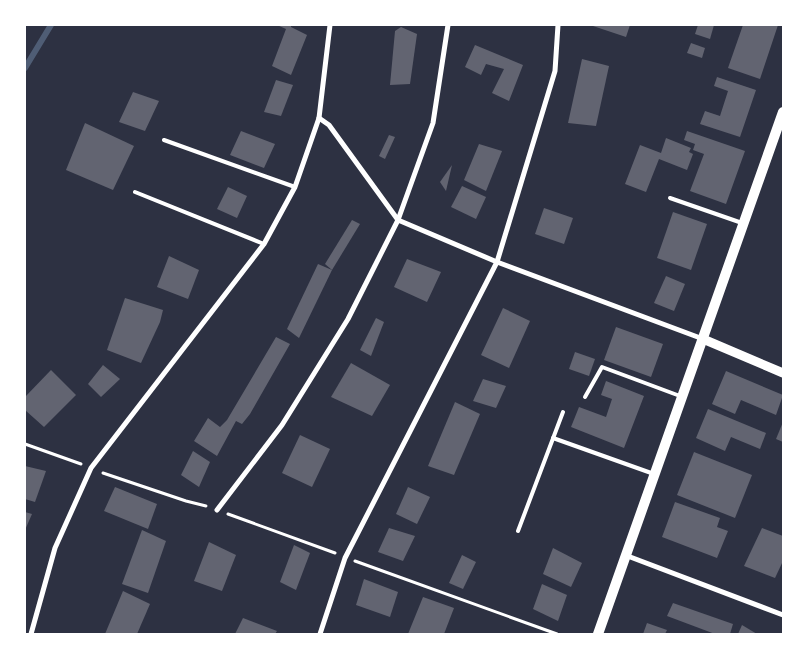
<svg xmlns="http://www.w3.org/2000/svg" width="808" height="659" font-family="'DejaVu Sans',sans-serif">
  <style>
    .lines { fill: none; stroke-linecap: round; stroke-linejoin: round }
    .stream { stroke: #4f5d75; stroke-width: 6 }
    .building { fill: #626471 }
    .path { stroke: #fff; stroke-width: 3 }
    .service { stroke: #fff; stroke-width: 4 }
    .minor { stroke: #fff; stroke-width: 5 }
    .tertiary { stroke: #fff; stroke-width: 9 }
    .secondary { stroke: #fff; stroke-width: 10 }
  </style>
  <rect width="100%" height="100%" fill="#2d3142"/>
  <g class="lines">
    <!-- stream -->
    <path class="stream" d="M25 68 51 25"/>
  </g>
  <!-- building -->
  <g class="building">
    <path d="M277 25H291V27L307 35 291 75 272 66 286 29Z"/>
    <path d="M590 25H630L626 37Z"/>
    <path d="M698 25H714L710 39 695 34Z"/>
    <path d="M743 25H778L760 79 728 68Z"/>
    <path d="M401 27 417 34 410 84 390 85 395 31Z"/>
    <path d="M691 43 705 48 702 58 687 53Z"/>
    <path d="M475 45 523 65 509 101 492 93 504 69 486 64 481 75 465 67Z"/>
    <path d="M582 59 609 66 596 126 568 123Z"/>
    <path d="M717 77 756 90 740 137 700 124 705 111 720 116 728 91 714 86Z"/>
    <path d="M276 80 293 85 281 116 264 112Z"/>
    <path d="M133 92 159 101 145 131 119 122Z"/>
    <path d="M85 123 134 146 113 190 66 170Z"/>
    <path d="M241 131 275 144 264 168 230 155Z"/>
    <path d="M687 131 745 151 726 204 690 191 704 154 693 150 695 144 684 140Z"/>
    <path d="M389 135 395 137 385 159 379 156Z"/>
    <path d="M666 138 691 148 689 152 693 154 687 170 659 159 646 192 625 184 640 145 661 153Z"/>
    <path d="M479 144 502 151 486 191 464 180Z"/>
    <path d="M452 165 446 191 440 182Z"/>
    <path d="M462 186 486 197 476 219 451 207Z"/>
    <path d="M228 187 247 196 237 218 217 209Z"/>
    <path d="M544 208 573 218 564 244 535 234Z"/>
    <path d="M673 212 707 224 691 270 657 258Z"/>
    <path d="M352 220 360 224 332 270 325 264Z"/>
    <path d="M169 256 199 270 188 299 157 287Z"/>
    <path d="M407 259 441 272 427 302 394 287Z"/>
    <path d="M318 264 332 270 299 338 287 329Z"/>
    <path d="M666 276 685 284 674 311 654 303Z"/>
    <path d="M125 298 163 310 160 322 141 363 107 350Z"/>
    <path d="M503 308 530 321 509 368 481 355Z"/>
    <path d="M376 318 384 322 371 356 360 350Z"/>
    <path d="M616 327 663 344 651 377 604 360Z"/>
    <path d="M276 337 290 344 250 414 242 424 236 421 217 456 194 441 208 418 220 427 227 420Z"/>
    <path d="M575 352 595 359 589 376 569 369Z"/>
    <path d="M351 363 390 385 372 416 331 397Z"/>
    <path d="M103 365 120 379 101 397 88 384Z"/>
    <path d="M51 370 76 395 44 427 25 410V397Z"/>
    <path d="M726 371 783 395 776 415 741 400 735 414 712 404Z"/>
    <path d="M483 379 506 386 496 408 473 401Z"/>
    <path d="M606 381 644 396 624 448 571 427 579 407 606 417 612 399 601 395Z"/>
    <path d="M455 402 480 414 454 475 428 466Z"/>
    <path d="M708 409 766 433 760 449 731 437 725 451 696 438Z"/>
    <path d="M783 422V442L776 439Z"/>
    <path d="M300 435 330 449 312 487 282 473Z"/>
    <path d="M193 451 210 462 199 487 181 475Z"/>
    <path d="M694 452 752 475 735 518 677 495Z"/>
    <path d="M25 466 46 471 35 502 25 499Z"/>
    <path d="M115 487 157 504 148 529 104 511Z"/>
    <path d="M408 487 430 497 417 524 396 514Z"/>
    <path d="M675 502 720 518 717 527 728 531 717 558 662 537Z"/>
    <path d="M25 512 32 514 25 530Z"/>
    <path d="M389 528 415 536 403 561 378 552Z"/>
    <path d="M762 528 783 536V561L775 578 744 566Z"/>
    <path d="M142 530 166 541 148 593 122 584Z"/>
    <path d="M209 542 236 555 222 591 194 581Z"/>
    <path d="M294 545 310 553 296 590 280 582Z"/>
    <path d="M553 548 582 563 571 587 543 574Z"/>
    <path d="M462 555 476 562 463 589 449 583Z"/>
    <path d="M364 579 398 592 390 617 356 605Z"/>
    <path d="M542 584 567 595 558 621 533 609Z"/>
    <path d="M123 591 150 604 137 634H105Z"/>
    <path d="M423 597 454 608 444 634H408Z"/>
    <path d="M673 603 733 624 730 634H715L667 616Z"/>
    <path d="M243 618 277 631 275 634H235Z"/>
    <path d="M647 623 667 630 665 634H643Z"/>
    <path d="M742 625 757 634H738Z"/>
  </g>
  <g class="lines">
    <!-- path -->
    <g class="path">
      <path d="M25 444 81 464"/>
      <path d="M103 473 186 501 206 506"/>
      <path d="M228 514 335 553"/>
      <path d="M355 561 557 634"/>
    </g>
    <!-- service -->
    <g class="service">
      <path d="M164 140 295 187"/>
      <path d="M135 192 264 244"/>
      <path d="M670 198 742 223"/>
      <path d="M585 397 602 367 680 396"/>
      <path d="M553 438 654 474"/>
      <path d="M518 531 563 412"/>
    </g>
    <!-- minor -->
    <g class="minor">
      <path d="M319 118 329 125 398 220 497 262 703 339"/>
      <path d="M217 510 282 425 348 319 398 220 433 123 448 25"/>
      <path d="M625 555 783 615"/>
      <path d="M31 634 55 548 91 468 264 244 295 187 319 118 330 25"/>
      <path d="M320 634 345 558 497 262 555 71 558 25"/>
    </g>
    <!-- tertiary -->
    <path class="tertiary" d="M703 339 783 373"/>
    <!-- secondary -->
    <path class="secondary" d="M598 634 783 112"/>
  </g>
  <!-- border -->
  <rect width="808" height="659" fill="none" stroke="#ffffff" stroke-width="52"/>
</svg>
